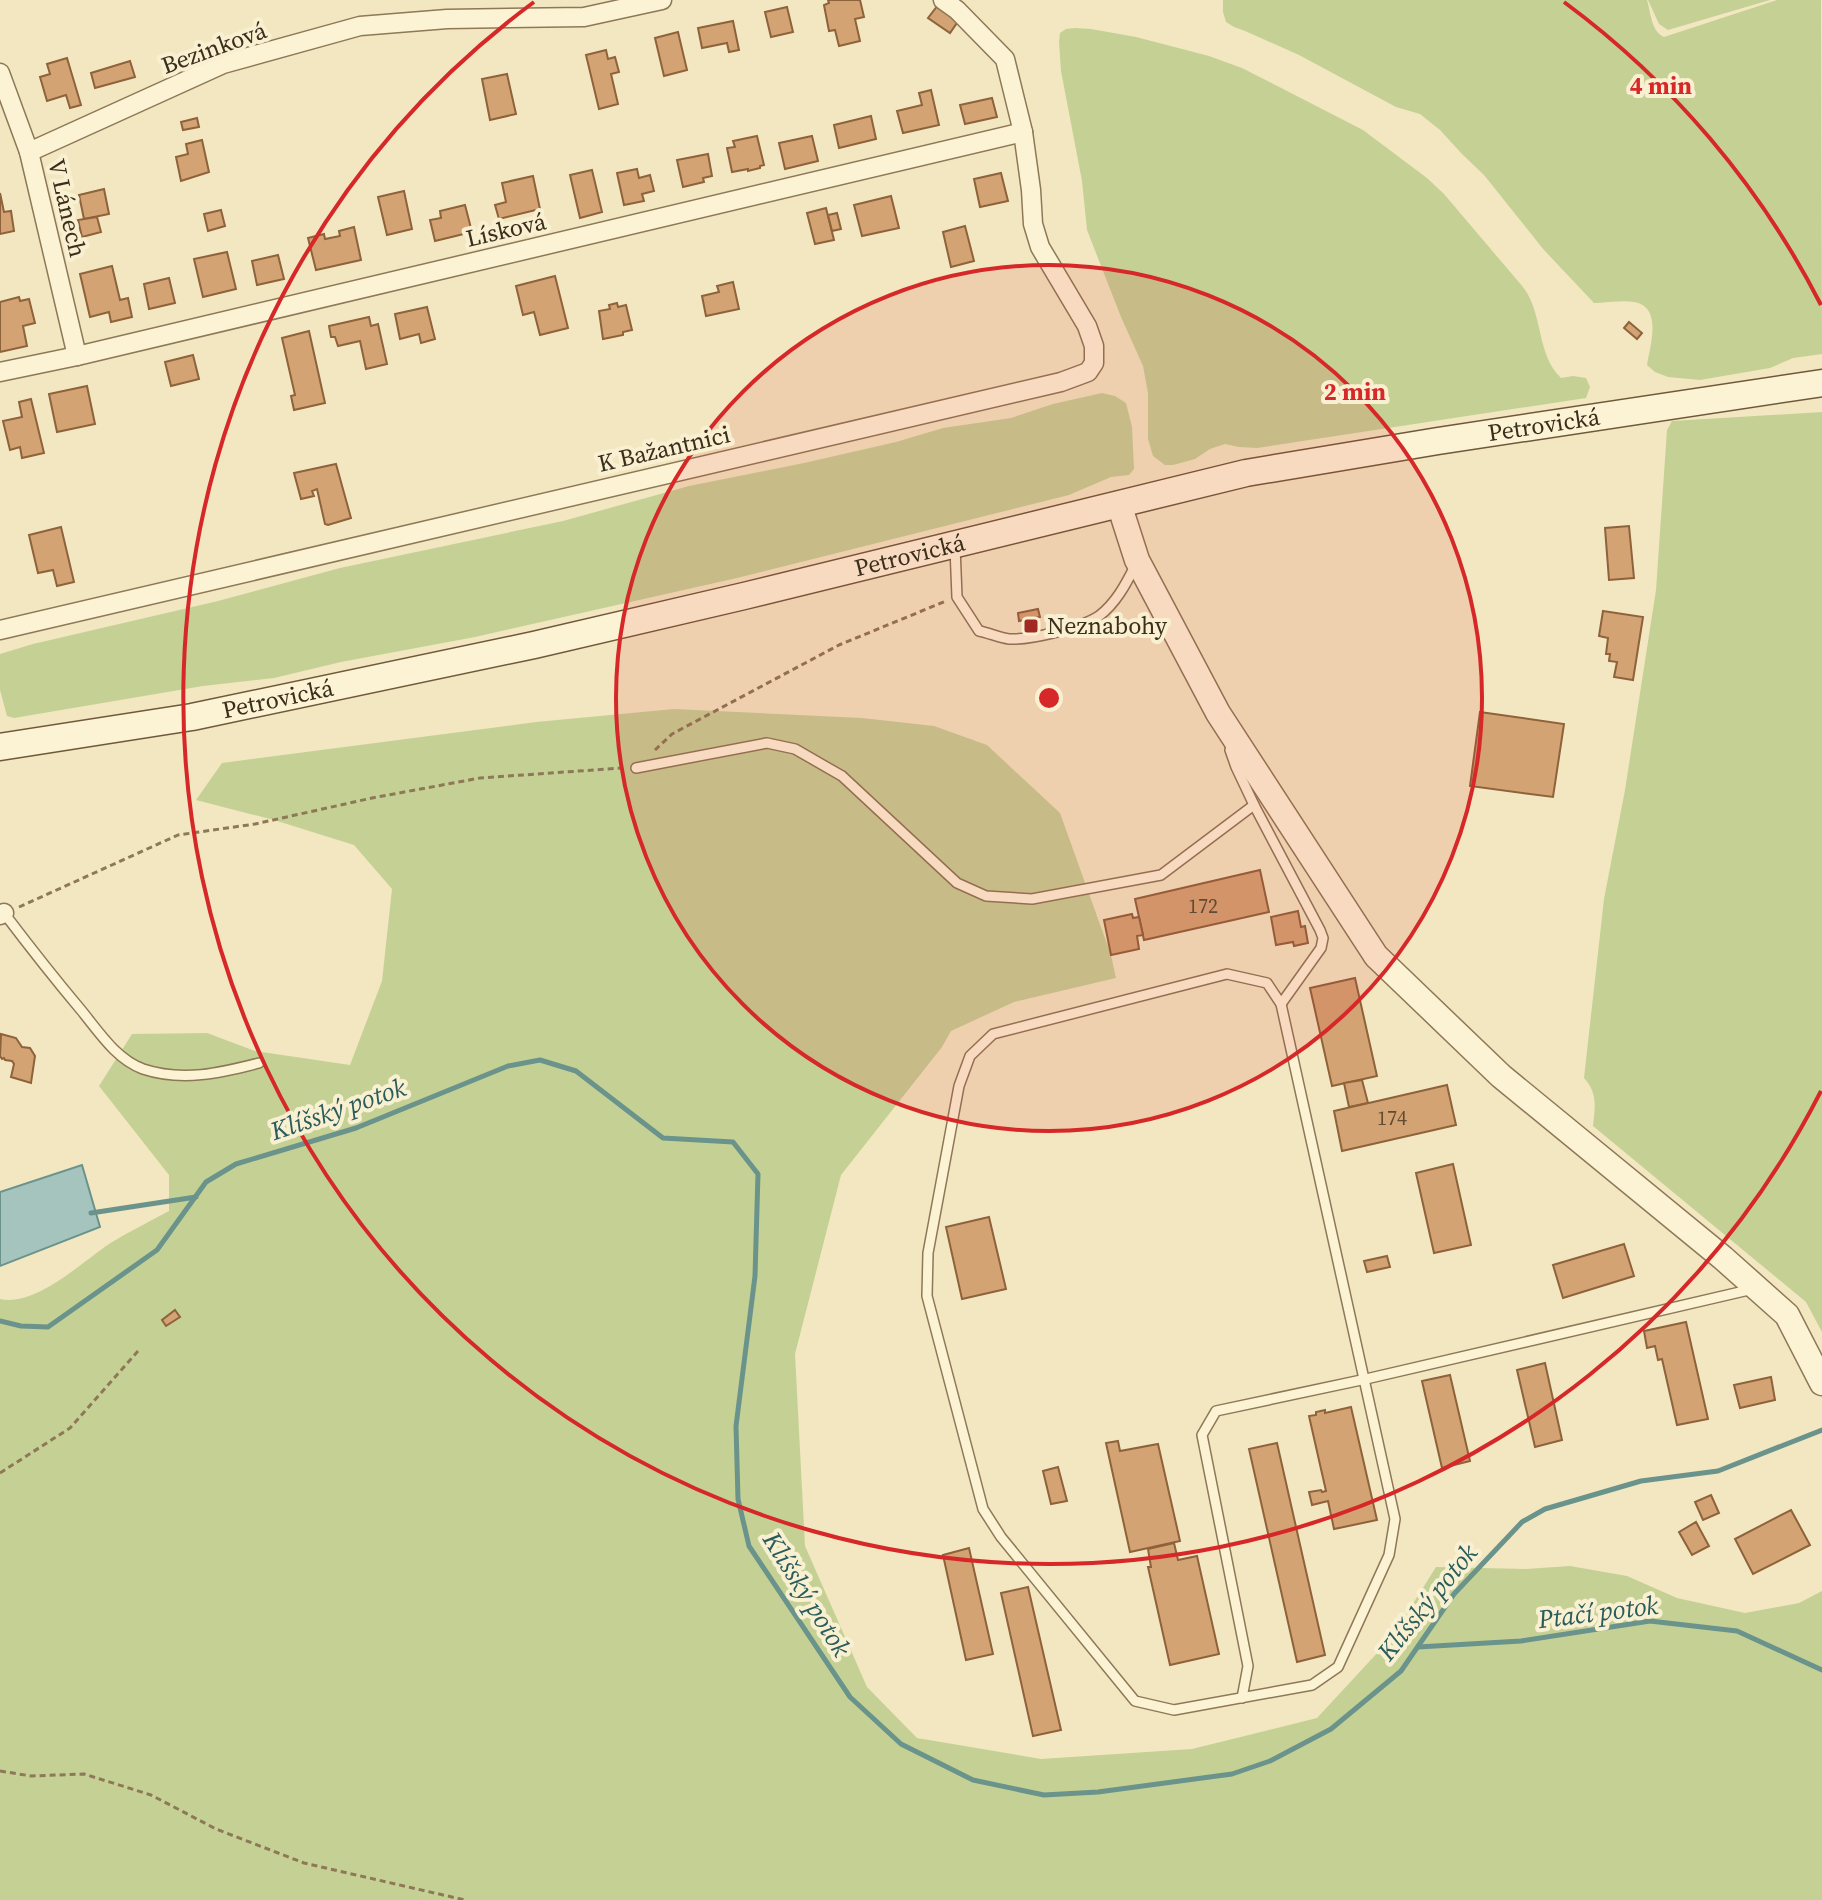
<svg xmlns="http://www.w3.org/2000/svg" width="1822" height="1900" font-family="'Source Serif 4',serif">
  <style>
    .green { fill: #c5d194 }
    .water { fill: #a4c4bd; stroke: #6a938c; stroke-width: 2 }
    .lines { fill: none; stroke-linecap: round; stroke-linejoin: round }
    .stream { stroke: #6a938c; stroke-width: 5 }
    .building { fill: #d3a374; stroke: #8e623b; stroke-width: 2 }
    .service-casing { stroke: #8d7857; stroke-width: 12 }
    .minor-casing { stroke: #8d7857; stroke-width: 21 }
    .tertiary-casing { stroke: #8d7857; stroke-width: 27 }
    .secondary-casing { stroke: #6f593a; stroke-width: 29 }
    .path { stroke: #8d7857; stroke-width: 3; stroke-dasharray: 6 4; stroke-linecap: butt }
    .service { stroke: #fcf3d5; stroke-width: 9 }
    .minor { stroke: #fcf3d5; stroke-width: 18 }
    .tertiary { stroke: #fcf3d5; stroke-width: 24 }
    .secondary { stroke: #fcf3d5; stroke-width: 26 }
    .ring { fill: none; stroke: #d62828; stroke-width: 4 }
    .poi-dot { fill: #a12b22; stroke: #f8f0d1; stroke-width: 3 }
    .labels { text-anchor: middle; stroke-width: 8; stroke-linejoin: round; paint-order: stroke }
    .number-label { font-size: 20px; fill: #614b32 }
    .street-label { font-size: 24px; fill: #3b2e1c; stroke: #f8f0d1 }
    .poi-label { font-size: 24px; fill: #3b2e1c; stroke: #f8f0d1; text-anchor: start }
    .water-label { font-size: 26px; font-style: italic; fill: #2a5c5c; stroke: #f8f0d1 }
    .centre { fill: #d62828; stroke: #f8f0d1; stroke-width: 4 }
    .ring-label { font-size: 24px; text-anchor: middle; font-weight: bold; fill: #d62828; stroke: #f8f0d1; stroke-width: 8; stroke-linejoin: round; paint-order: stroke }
  </style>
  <rect width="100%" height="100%" fill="#f2e7c1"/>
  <!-- green -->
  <g class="green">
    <path d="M1223 0H1647C1651 13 1651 31 1664 37L1777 0H1821L1822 354 1793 358 1770 368 1700 380 1668 377 1655 372 1647 365C1650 346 1663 307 1634 302 1622 300 1606 303 1594 303L1544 250 1484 175 1462 154 1440 130 1420 114 1396 107 1299 55 1245 31 1234 27 1226 22 1223 12Z"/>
    <path d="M1648 0H1770L1668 30 1659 24Z"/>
    <path d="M1075 28 1091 29 1136 37 1209 56 1242 68 1363 130 1427 178 1444 194 1523 287C1544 315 1536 354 1561 378L1573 376 1586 378 1590 387 1586 398 1257 448 1239 447 1225 444 1210 449 1195 459 1173 465H1165L1153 456 1148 439V393L1143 366 1121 317 1087 230 1082 181 1061 71 1059 42 1060 33 1066 29Z"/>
    <path d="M1102 393 1115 396 1126 403 1132 427 1134 469 1129 475 1111 477 1069 495 737 578 475 637 341 662 274 678 203 686 14 718 7 716 0 690V654L33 644 218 601 340 568 563 521 689 486 804 463 896 442 943 428 1011 418 1053 404Z"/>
    <path d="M1822 412V1332L1806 1302 1593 1126C1595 1107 1598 1093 1584 1078L1604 899 1625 790 1656 590 1667 430 1672 421Z"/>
    <path d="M674 709 862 718 934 726 987 745 1060 813 1111 955 1116 978 1014 1002 951 1031 942 1047 841 1175 795 1354 805 1546 867 1687 917 1738 1041 1759 1192 1749 1317 1718 1392 1637 1436 1567 1526 1569 1570 1566 1627 1576 1677 1598 1745 1613 1799 1603 1822 1591V1900H0V1299C35 1307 81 1263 109 1244 128 1232 149 1222 169 1211V1175L99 1086 132 1034 207 1033 255 1051 350 1065 382 981 392 889 354 845 274 820 196 800 222 763 536 722Z"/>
  </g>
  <!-- water -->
  <path class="water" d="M82 1165 100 1227 0 1266V1192Z"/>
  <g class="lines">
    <!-- stream -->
    <g class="stream">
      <path d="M91 1213 196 1197"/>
      <path d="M0 1321 21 1326 48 1327 157 1250 206 1182 236 1164 356 1128 508 1066 540 1060 576 1071 663 1138 733 1142 758 1174 755 1276 736 1426 738 1499 749 1546 850 1697 901 1744 973 1780 1044 1795 1098 1792 1232 1774 1270 1761 1331 1729 1401 1671 1454 1594 1522 1522 1545 1509 1641 1481 1718 1471 1822 1430"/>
      <path d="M1418 1647 1521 1641 1650 1621 1737 1631 1822 1670"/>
    </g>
  </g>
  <!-- building -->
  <g class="building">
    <path d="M828 0H860L864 17 855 19 860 41 839 46 835 30 829 31 824 5 829 3Z"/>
    <path d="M938 5 959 20 950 33 928 18Z"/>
    <path d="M787 7 793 32 771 37 765 12Z"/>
    <path d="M733 21 739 50 729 52 727 43 702 48 698 28Z"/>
    <path d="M678 32 687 70 664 76 655 38Z"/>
    <path d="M606 50 608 59 615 57 619 72 611 74 618 104 599 109 586 55Z"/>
    <path d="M67 58 81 105 70 108 66 95 47 101 40 77 50 74 47 64Z"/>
    <path d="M130 61 135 77 95 88 91 73Z"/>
    <path d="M507 74 516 114 490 120 482 79Z"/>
    <path d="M931 90 939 125 903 133 897 111 922 105 919 93Z"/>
    <path d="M992 98 997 117 965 124 960 105Z"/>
    <path d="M871 116 876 139 839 148 834 125Z"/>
    <path d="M197 118 199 127 183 130 181 122Z"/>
    <path d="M757 136 764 165 760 166V168L748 171V169L732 172 727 148 735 147 733 141Z"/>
    <path d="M812 136 818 161 785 169 779 143Z"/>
    <path d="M202 140 209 172 181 181 176 157 188 154 186 144Z"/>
    <path d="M708 154 712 176 703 178 704 182 683 187 677 160Z"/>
    <path d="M637 169 639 178 650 175 654 191 642 194 644 201 624 205 617 173Z"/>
    <path d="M592 170 602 212 580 218 570 175Z"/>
    <path d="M1001 173 1008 201 980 207 974 179Z"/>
    <path d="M533 176 540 209 499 219 495 205 506 202 502 183Z"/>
    <path d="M104 189 109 214 84 219 79 195Z"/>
    <path d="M404 191 412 229 387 235 378 197Z"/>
    <path d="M0 193 4 212 11 211 14 231 0 234Z"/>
    <path d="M891 196 899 228 862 236 854 205Z"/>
    <path d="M465 205 472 232 435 241 430 220 441 218 440 211Z"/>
    <path d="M826 208 834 240 815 244 807 213Z"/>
    <path d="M221 210 225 226 208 231 204 214Z"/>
    <path d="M837 213 841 229 832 231 828 215Z"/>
    <path d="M97 217 101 232 82 237 78 220Z"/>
    <path d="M965 226 974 261 951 267 943 232Z"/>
    <path d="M354 227 361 260 316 270 308 238 324 234 325 239 340 236 339 231Z"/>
    <path d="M227 252 236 289 203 297 194 259Z"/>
    <path d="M278 255 284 279 257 285 252 261Z"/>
    <path d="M112 266 120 300 128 298 132 317 111 322 109 312 90 317 80 274Z"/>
    <path d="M555 276 568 328 540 335 534 312 523 315 516 286Z"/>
    <path d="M169 278 175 303 149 309 144 284Z"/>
    <path d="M733 282 739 309 706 316 702 296 719 292 717 286Z"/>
    <path d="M19 297 20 301 29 299 35 323 23 326 27 346 0 352V302Z"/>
    <path d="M617 303 618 307 626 305 632 330 623 332V335L603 339 599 311 610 309 609 305Z"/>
    <path d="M427 307 435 339 421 343 419 334 400 339 395 314Z"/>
    <path d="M369 317 371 326 378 324 387 364 366 369 360 341 338 346 335 337H331L329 326Z"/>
    <path d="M1629 322 1642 333 1637 339 1624 328Z"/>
    <path d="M309 331 325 403 294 410 291 396 295 395 282 338Z"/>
    <path d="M193 355 199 379 171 386 165 362Z"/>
    <path d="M87 386 95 424 57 432 49 394Z"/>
    <path d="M31 399 44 453 22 458 20 447 10 450 3 421 22 417 19 402Z"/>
    <path d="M336 464 351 518 328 525 325 524 317 489 312 491 314 496 301 499 294 473Z"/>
    <path d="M1629 526 1634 578 1609 580 1605 528Z"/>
    <path d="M61 527 74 582 57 586 53 570 38 573 29 535Z"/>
    <path d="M1038 609 1040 617 1019 621 1018 613Z"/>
    <path d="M1603 611 1643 617 1633 680 1614 677 1617 662 1609 661 1610 654H1606L1608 638 1599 636Z"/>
    <path d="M1480 712 1564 724 1553 797 1470 786Z"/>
    <path d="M1260 870 1269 912 1144 940 1135 899Z"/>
    <path d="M1298 911 1301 927 1305 926 1308 943 1294 946 1293 942 1276 945 1271 917Z"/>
    <path d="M1132 914 1133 918 1139 917 1143 935 1137 936 1139 949 1111 955 1104 920Z"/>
    <path d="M1355 978 1377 1076 1332 1086 1310 988Z"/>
    <path d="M1 1034 16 1038 22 1047 30 1048 35 1056 31 1083 11 1077 14 1064 12 1061 5 1060 4 1058 2 1059 0 1056Z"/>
    <path d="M1362 1080 1368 1103 1349 1107 1344 1083Z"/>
    <path d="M1447 1085 1456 1125 1342 1151 1334 1111Z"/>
    <path d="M1453 1164 1471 1245 1434 1253 1416 1173Z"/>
    <path d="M989 1217 1006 1289 962 1299 946 1227Z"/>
    <path d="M1624 1244 1634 1276 1563 1298 1553 1265Z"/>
    <path d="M1387 1256 1390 1267 1367 1272 1364 1261Z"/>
    <path d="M175 1310 180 1317 166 1326 162 1320Z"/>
    <path d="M1686 1322 1708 1419 1677 1425 1662 1359 1658 1360 1655 1346 1647 1348 1644 1331Z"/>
    <path d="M1545 1363 1562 1440 1535 1447 1517 1370Z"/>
    <path d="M1450 1375 1470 1461 1442 1468 1422 1381Z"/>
    <path d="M1771 1377 1775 1400 1740 1408 1734 1385Z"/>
    <path d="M1351 1407 1377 1520 1334 1529 1328 1501 1312 1505 1309 1492 1321 1490 1322 1492 1326 1491 1309 1416 1316 1415V1412L1325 1410V1413Z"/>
    <path d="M1118 1441 1120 1451 1158 1444 1180 1541 1130 1552 1106 1443Z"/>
    <path d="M1277 1443 1325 1655 1297 1662 1249 1449Z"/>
    <path d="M1058 1467 1067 1501 1051 1504 1043 1471Z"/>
    <path d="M1711 1495 1719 1513 1703 1520 1695 1502Z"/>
    <path d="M1791 1510 1810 1545 1753 1574 1735 1539Z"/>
    <path d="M1696 1522 1709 1546 1692 1555 1679 1532Z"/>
    <path d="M1174 1543 1178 1560 1197 1556 1219 1654 1170 1665 1148 1567H1151L1148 1549Z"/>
    <path d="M969 1548 993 1654 966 1660 943 1555Z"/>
    <path d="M1028 1587 1061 1730 1033 1736 1001 1593Z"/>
  </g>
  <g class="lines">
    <!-- service casing -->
    <g class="service-casing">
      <g id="service">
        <path d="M955 547 957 597 979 631C989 633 1000 638 1009 639 1031 640 1081 628 1099 616 1116 603 1126 584 1135 566"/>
        <path d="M1230 750 1236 767 1254 805 1320 930 1323 938 1321 948 1281 1004"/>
        <path d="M636 768 767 743 795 749 842 776 957 883 986 896 1032 899 1161 875 1254 805"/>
        <path d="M4 913C29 946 55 979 81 1010 99 1032 116 1059 143 1069 182 1082 221 1073 259 1063"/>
        <path d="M1227 974 1267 983 1281 1004 1395 1519 1389 1555 1338 1667 1312 1685 1174 1710 1135 1701 1001 1537 983 1509 927 1296 928 1253 959 1086 970 1056 993 1034Z"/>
        <path d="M1242 1698 1248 1666 1202 1435 1216 1411 1366 1379 1753 1289"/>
      </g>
    </g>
    <!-- minor casing -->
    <g class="minor-casing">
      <g id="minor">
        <path d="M0 73 29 152 77 356"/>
        <path d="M29 152 223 64 360 26 447 19 584 17 662 0"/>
        <path d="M0 372 77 356 1023 132"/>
        <path d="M0 630 1061 382 1088 372 1094 363V346L1087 326 1040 247 1033 224 1031 190 1023 132 1005 59 957 10 943 0"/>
        <path d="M0 915 4 913"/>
      </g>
    </g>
    <!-- tertiary casing -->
    <g class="tertiary-casing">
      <path id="tertiary" d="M1119 504 1137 560 1218 713 1376 956 1501 1076 1723 1258 1787 1315 1822 1383"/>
    </g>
    <!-- secondary casing -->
    <g class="secondary-casing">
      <g id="secondary">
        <path id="s1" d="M0 747 192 717 534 645 744 596 1246 473 1438 441 1822 383"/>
      </g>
    </g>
    <!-- path -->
    <g class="path">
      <path d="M655 750 672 734 839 645 946 601"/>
      <path d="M19 907 178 835 255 824 372 798 480 778 622 768"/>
      <path d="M0 1473 70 1428 138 1351"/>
      <path d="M0 1771 31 1776 84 1774 151 1795 216 1829 304 1863 465 1900"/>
    </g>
    <!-- service -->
    <use href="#service" class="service"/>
    <!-- minor -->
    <use href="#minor" class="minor"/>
    <!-- tertiary -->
    <use href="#tertiary" class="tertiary"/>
    <!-- secondary -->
    <use href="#secondary" class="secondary"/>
  </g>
  <!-- distance rings -->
  <circle cx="1049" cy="698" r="433" fill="#d62828" fill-opacity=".12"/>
  <g class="ring">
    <circle cx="1049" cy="698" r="433"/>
    <path d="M1821 1091A866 866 0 1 1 534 2M1564 2A866 866 0 0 1 1821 305"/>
  </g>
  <!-- markers -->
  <rect class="poi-dot" x="1023" y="618" width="16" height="16" rx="4"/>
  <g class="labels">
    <!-- number labels -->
    <g class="number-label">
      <text x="1203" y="913">172</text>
      <text x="1392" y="1125">174</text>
    </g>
    <!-- street labels -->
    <g class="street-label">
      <text transform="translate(214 48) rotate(-20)" y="8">Bezinková</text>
      <text transform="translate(67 208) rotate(77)" y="8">V Lánech</text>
      <text transform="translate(506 230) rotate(-13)" y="8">Lísková</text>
      <text dy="8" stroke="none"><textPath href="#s1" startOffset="1578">Petrovická</textPath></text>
      <text transform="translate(664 449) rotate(-13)" y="8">K Bažantnici</text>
      <text dy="8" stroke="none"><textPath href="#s1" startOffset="930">Petrovická</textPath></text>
      <text dy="8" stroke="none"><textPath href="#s1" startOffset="282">Petrovická</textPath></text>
    </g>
    <!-- poi labels -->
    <g class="poi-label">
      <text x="1047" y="634">Neznabohy</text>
    </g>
    <!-- water labels -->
    <g class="water-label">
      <text transform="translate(338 1109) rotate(-19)" y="9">Klíšský potok</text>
      <text transform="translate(807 1594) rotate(58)" y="9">Klíšský potok</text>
      <text transform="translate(1427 1602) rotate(-51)" y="9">Klíšský potok</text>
      <text transform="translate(1598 1612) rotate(-7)" y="9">Ptačí potok</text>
    </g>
  </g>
  <circle cx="1049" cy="698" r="12" class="centre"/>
  <g class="ring-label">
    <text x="1661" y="94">4 min</text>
    <text x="1355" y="400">2 min</text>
  </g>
</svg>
